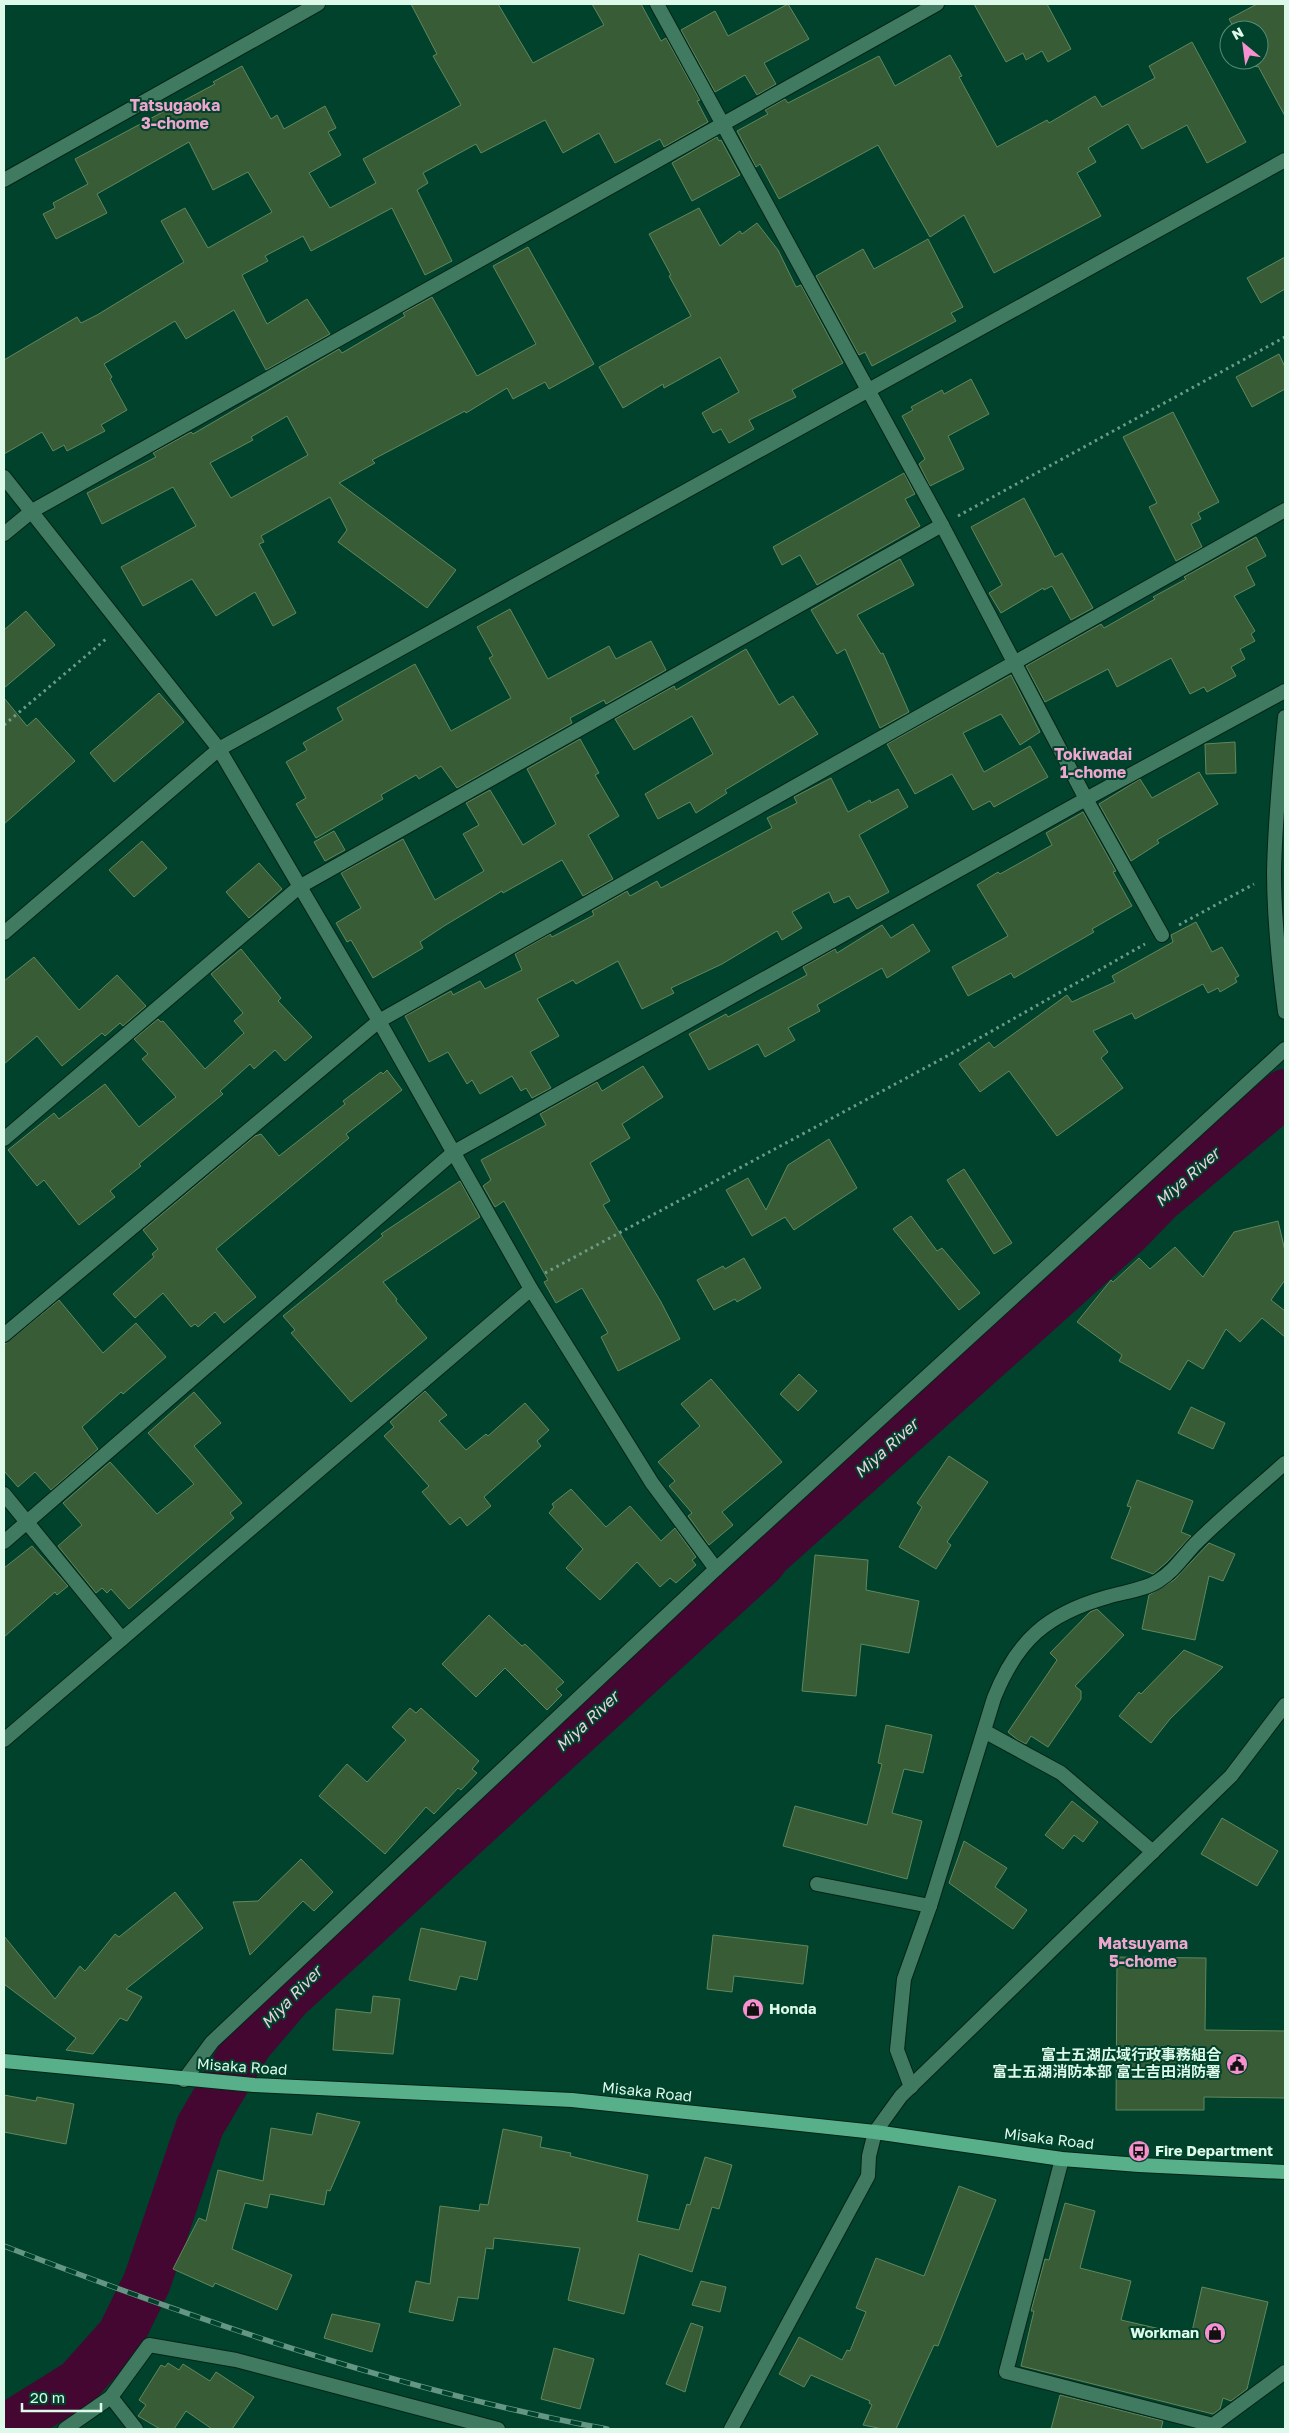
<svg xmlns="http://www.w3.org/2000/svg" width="1289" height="2433" font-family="'Golos Text','Noto Sans JP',sans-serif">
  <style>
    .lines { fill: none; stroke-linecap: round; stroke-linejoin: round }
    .river { stroke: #430731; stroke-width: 48 }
    .building { fill: #385c36; stroke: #61875e; fill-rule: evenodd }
    .service-casing { stroke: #052418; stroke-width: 16 }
    .minor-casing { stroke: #052418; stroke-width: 16 }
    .tertiary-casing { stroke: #052418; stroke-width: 16 }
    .trunk-casing { stroke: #052418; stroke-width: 16 }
    .path { stroke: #6c9c89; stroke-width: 3; stroke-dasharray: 2.5 4; stroke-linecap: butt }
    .service { stroke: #407a60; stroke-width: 14 }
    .minor { stroke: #407a60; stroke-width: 14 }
    .tertiary { stroke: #407a60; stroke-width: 14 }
    .trunk { stroke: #58b08a; stroke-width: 14 }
    .rail-casing { stroke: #659683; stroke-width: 5.5 }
    .rail { stroke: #00422b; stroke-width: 4; stroke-dasharray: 11; stroke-linecap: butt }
    .labels { text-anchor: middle; stroke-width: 4; stroke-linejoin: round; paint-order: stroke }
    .poi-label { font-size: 15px; font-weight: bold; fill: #dcf9ea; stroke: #00422b; text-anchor: start }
    .street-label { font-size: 15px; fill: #dcf9ea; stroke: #00422b }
    .neighbourhood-label { font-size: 16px; font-weight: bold; fill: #eea6d1; stroke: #00422b }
    .water-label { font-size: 16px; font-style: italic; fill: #eed1e1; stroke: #00422b }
  </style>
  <rect width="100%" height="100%" fill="#00422b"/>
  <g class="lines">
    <!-- river -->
    <path class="river" d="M4 2429 78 2383 121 2335 147 2282 200 2126 248 2044 289 1996 761 1563 767 1555 1126 1233 1160 1198 1285 1093"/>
  </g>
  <!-- building -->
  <g class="building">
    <path d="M411 4H498L533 63 604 25 592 4H641L661 41 666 38 700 100 697 101 708 122 664 147 660 139 615 163 599 133 563 153 545 120 481 153 476 144 423 173 428 183 417 190 452 261 425 275 392 208 311 251 303 236 265 256 268 261 242 275 267 324 307 299 330 334 266 370 234 310 186 339 175 321 104 364 112 377 110 379 127 410 101 425 105 431 67 451 64 445 53 451 42 432 4 454V360L77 317 81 323 97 315 184 262 161 221 185 208 208 248 272 212 248 172 213 190 189 142 97 194 107 213 56 239 43 214 55 208 53 203 88 184 75 159 215 84 213 82 242 66 271 119 277 115 284 129 325 106 336 128 328 132 341 155 309 173 330 208 376 183 363 159 461 105 433 56 437 54Z"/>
    <path d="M788 4 809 39 764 63 776 84 757 95 745 75 715 92 681 30 715 11 728 36Z"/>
    <path d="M974 4H1047L1071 49 1048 62 1042 51 1026 60 1023 53 1006 62Z"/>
    <path d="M1257 4H1285V116L1258 66 1256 67 1252 60H1259V30H1235L1229 19Z"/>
    <path d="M1192 42 1246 142 1207 163 1187 125 1142 149 1128 124 1088 148 1096 162 1077 173 1101 216 994 273 964 215 930 237 878 145 779 199 760 164 756 167 737 131 768 114 765 110 785 99 788 103 879 56 895 86 950 55 962 76 959 77 997 147 1047 120 1049 123 1095 96 1102 107 1155 78 1149 66Z"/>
    <path d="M717 137 719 141 721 140 740 175 692 201 672 163Z"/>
    <path d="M699 208 720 246 740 231 742 234 757 223 778 250 796 287 801 285 843 363 792 390 796 397 749 420 754 429 729 443 721 429 713 433 702 413 739 392 720 357 664 388 663 384 623 408 599 367 691 316 669 276 671 275 649 234Z"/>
    <path d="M928 239 963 307 951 313 956 321 872 366 865 352 859 355 816 276 863 249 874 269Z"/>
    <path d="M528 247 594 364 549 389 545 382 513 399 507 388 466 413 465 411 372 460 375 463 339 483 456 570 427 608 338 542 347 530 330 497 261 536 264 542 259 544 296 613 273 626 255 592 216 616 192 579 143 606 121 567 196 526 173 487 102 524 87 493 156 457 153 453 191 432 193 434 339 349 342 353 405 316 403 313 432 297 477 376 536 344 493 266ZM287 416 308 455 231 498 210 463 253 440 251 437Z"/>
    <path d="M1285 257V289L1261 303 1247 278Z"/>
    <path d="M1279 354 1285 367V389L1252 407 1236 377Z"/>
    <path d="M971 379 989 414 948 436 964 469 930 486 919 464 925 459 902 416 913 410 911 407 942 390 944 394Z"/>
    <path d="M1173 412 1219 502 1198 513 1201 519 1191 524 1202 547 1176 561 1149 507 1157 503 1123 437Z"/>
    <path d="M904 473 915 494 905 499 920 526 817 585 800 555 782 565 773 547Z"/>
    <path d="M1024 498 1055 557 1062 553 1093 608 1071 620 1052 586 1044 590 1043 588 1001 613 989 593 1002 585 971 527Z"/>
    <path d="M1256 537 1266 556 1246 567 1255 585 1234 596 1255 631 1251 634 1255 641 1240 649 1245 659 1231 667 1236 676 1207 692 1204 687 1190 694 1171 658 1117 687 1108 669 1045 702 1026 666 1101 624 1104 628 1155 599 1153 597 1186 579 1184 577Z"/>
    <path d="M900 559 914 585 857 615 881 654 883 653 909 712 880 728 845 649 837 654 811 610Z"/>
    <path d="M510 609 548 679 609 646 616 659 651 641 666 670 606 704 604 700 570 718 572 723 457 788 441 766 419 779 416 775 381 795 383 799 316 838 296 804 306 798 286 762 307 750 303 743 343 720 337 708 415 664 451 731 511 698 489 658 493 656 477 627Z"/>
    <path d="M26 611 55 645 4 688V630Z"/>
    <path d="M746 649 779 705 793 696 818 734 725 790 727 793 696 813 690 802 658 819 645 794 713 754 692 716 634 750 615 719 674 686 676 690Z"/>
    <path d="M1011 675 1040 732 1020 745 1001 714 963 733 984 772 1030 746 1048 777 994 807 990 801 973 810 952 774 915 794 887 744Z"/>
    <path d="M159 693 184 722 114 782 90 753Z"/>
    <path d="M4 698 27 726 36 718 75 761 4 824Z"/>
    <path d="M580 739 599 773 595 775 619 816 588 835 613 879 583 896 562 860 503 893 502 891 444 926 420 942 423 948 373 978 351 940 347 942 336 923 361 908 341 873 403 839 435 900 484 871 463 834 479 825 466 803 490 790 523 845 556 824 527 769Z"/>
    <path d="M1235 742 1236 773 1206 774 1205 744Z"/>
    <path d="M1199 772 1218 804 1157 840 1159 843 1131 861 1099 804 1140 779 1152 798Z"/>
    <path d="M831 778 848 812 870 800 871 803 898 789 908 807 859 835 889 892 857 909 849 896 834 903 829 892 792 912 802 928 782 940 777 931 722 964 671 988 674 993 642 1009 618 961 576 984 573 980 537 999 559 1036 530 1052 551 1088 532 1098 526 1088 521 1091 512 1076 480 1094 472 1080 467 1084 448 1052 429 1062 405 1016 451 991 453 995 480 981 485 989 522 970 515 954 550 934 552 937 594 915 592 911 622 894 627 891 630 896 657 881 661 888 772 828 767 818 797 803 794 797Z"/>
    <path d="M1083 812 1116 871 1113 872 1132 906 1092 929 1094 932 1014 978 1011 973 968 996 952 967 1008 936 977 885 998 872 1000 874 1052 845 1046 833Z"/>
    <path d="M334 831 345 850 325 861 314 842Z"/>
    <path d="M142 841 167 868 134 897 109 870Z"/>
    <path d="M259 863 282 889 249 918 226 892Z"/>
    <path d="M1196 922 1212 952 1222 947 1239 976 1235 978 1237 982 1220 992 1218 988 1208 993 1203 984 1135 1019 1132 1013 1093 1031 1108 1052 1101 1058 1123 1088 1057 1136 1009 1071 980 1092 959 1064 989 1042 994 1048 1067 995 1072 1002 1115 982 1112 976 1173 942 1171 935Z"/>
    <path d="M913 924 930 951 887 978 882 968 817 1005 820 1011 788 1028 795 1040 765 1057 758 1044 709 1070 689 1034 726 1014 728 1017 807 975 803 967 835 949 837 953 882 925 891 938Z"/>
    <path d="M241 949 281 998 278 1001 312 1037 285 1061 275 1050 254 1069 250 1064 220 1091 223 1094 139 1164 141 1166 110 1191 115 1197 79 1225 44 1180 37 1186 8 1150 54 1113 59 1119 105 1084 139 1127 176 1097 142 1059 148 1054 134 1039 158 1019 161 1022 163 1021 205 1069 244 1033 234 1021 243 1013 211 974Z"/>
    <path d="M34 957 79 1010 117 975 146 1006 123 1026 120 1023 105 1036 102 1033 62 1066 37 1036 4 1064V981Z"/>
    <path d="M643 1066 663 1097 622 1124 630 1138 590 1163 610 1201 603 1205 661 1302 680 1339 618 1371 601 1337 608 1333 582 1288 556 1303 544 1282 548 1280 504 1201 495 1207 483 1186 491 1180 481 1160 546 1125 540 1114 597 1082 602 1091Z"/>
    <path d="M387 1070 402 1090 346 1134 349 1138 216 1249 256 1297 224 1323 215 1312 198 1327 195 1324 191 1327 163 1293 135 1318 113 1294 154 1257 152 1254 158 1249 143 1230 255 1136 261 1134 279 1156 345 1104 343 1101 381 1072 383 1074Z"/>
    <path d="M829 1139 857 1188 794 1230 785 1217 752 1236 726 1190 748 1178 766 1210 788 1165Z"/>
    <path d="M964 1169 1012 1243 994 1254 947 1180Z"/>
    <path d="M460 1181 480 1217 383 1282 397 1299 396 1301 427 1338 351 1402 291 1333 295 1330 283 1316 383 1236 381 1234Z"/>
    <path d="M911 1216 937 1251 942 1248 980 1293 959 1310 893 1229Z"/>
    <path d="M1278 1221 1285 1251V1280L1271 1300 1285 1311V1337L1262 1318 1240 1342 1226 1329 1203 1369 1188 1360 1170 1390 1119 1361 1122 1355 1077 1322 1111 1280 1113 1282 1139 1258 1150 1269 1175 1247 1203 1277 1234 1232Z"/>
    <path d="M744 1258 761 1288 737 1302 735 1299 714 1310 697 1280 723 1266 725 1269Z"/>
    <path d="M59 1300 103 1353 136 1323 166 1357 123 1394 121 1392 82 1427 98 1449 51 1490 35 1472 18 1487 4 1471V1345Z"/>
    <path d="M799 1374 817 1391 798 1411 780 1394Z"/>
    <path d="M711 1379 782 1462 722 1512 733 1525 709 1545 688 1516 692 1513 669 1486 675 1481 658 1462 700 1426 681 1404Z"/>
    <path d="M425 1391 447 1415 439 1421 466 1450 486 1434 488 1436 525 1403 549 1430 537 1441 541 1446 484 1497 491 1506 467 1526 460 1517 450 1525 422 1492 429 1486 384 1436 394 1427 390 1422Z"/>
    <path d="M194 1392 221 1423 194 1446 242 1503 230 1513 234 1518 129 1609 111 1589 107 1593 102 1588 96 1593 58 1546 82 1525 63 1503 110 1462 157 1514 194 1484 148 1433Z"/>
    <path d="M1191 1407 1225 1423 1213 1449 1178 1433Z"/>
    <path d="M949 1456 988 1482 947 1542 951 1545 936 1569 899 1547 922 1507 917 1503Z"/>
    <path d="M1137 1480 1193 1501 1181 1532 1191 1536 1167 1562 1153 1574 1111 1558 1131 1507 1127 1506Z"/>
    <path d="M571 1489 606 1527 630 1506 661 1541 675 1528 696 1557 692 1560 696 1565 676 1583 670 1578 660 1587 637 1562 600 1600 566 1568 583 1549 549 1513 554 1507 552 1504Z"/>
    <path d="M1209 1543 1235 1554 1223 1581 1209 1576 1195 1640 1142 1629 1149 1595 1174 1580Z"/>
    <path d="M32 1546 68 1586 57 1595 55 1592 4 1637V1568Z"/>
    <path d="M815 1555 868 1560 866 1590 919 1601 909 1653 861 1644 856 1696 802 1691Z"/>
    <path d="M1097 1609 1124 1635 1075 1686 1081 1691V1699L1048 1747 1031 1736 1026 1744 1018 1740 1008 1732 1057 1660 1050 1653 1090 1612Z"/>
    <path d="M489 1615 522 1646 525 1644 564 1682 556 1689 562 1695 547 1710 505 1668 476 1697 442 1664Z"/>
    <path d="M1184 1650 1223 1667 1170 1719 1151 1743 1119 1716 1139 1692 1141 1694Z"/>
    <path d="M410 1708 416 1713 421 1708 479 1761 472 1769 477 1773 461 1790 458 1788 434 1814 426 1807 385 1854 319 1796 347 1764 367 1782 406 1740 392 1727Z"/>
    <path d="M886 1725 932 1735 923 1773 904 1769 892 1813 922 1821 907 1879 783 1846 795 1806 867 1825 882 1764 878 1763Z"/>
    <path d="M1072 1801 1098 1822 1083 1842 1074 1835 1063 1849 1045 1835Z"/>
    <path d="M1222 1818 1278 1851 1257 1886 1201 1854Z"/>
    <path d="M964 1841 1007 1868 995 1887 1027 1910 1013 1929 949 1883Z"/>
    <path d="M301 1859 333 1892 314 1911 303 1901 250 1955 233 1902 258 1901Z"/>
    <path d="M175 1892 203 1928 126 1989 142 1997 127 2021 120 2018 93 2054 66 2050 76 2038 4 1984V1936L55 1999 80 1966 85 1971 115 1934 119 1937Z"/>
    <path d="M421 1928 486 1942 477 1980 460 1976 456 1990 409 1980Z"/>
    <path d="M713 1935 808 1946 803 1984 734 1976 732 1992 707 1989Z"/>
    <path d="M1117 1957 1206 1958 1205 2030 1285 2031V2098L1204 2097V2110H1116Z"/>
    <path d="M373 1996 400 1999 393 2054 333 2050 336 2009 371 2013Z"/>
    <path d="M4 2095 36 2101 37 2097 74 2104 66 2144 4 2132Z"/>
    <path d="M317 2113 360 2122 330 2191 327 2190 324 2205 270 2194 267 2208 245 2203 232 2249 292 2275 277 2310 215 2283 213 2287 173 2269 199 2218 206 2221 218 2170 263 2181 271 2128 312 2135Z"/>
    <path d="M503 2129 542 2137 540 2147 571 2153 570 2156 648 2175 637 2221 679 2230 687 2204 690 2205 705 2157 732 2165 719 2209 712 2207 692 2272 639 2254 624 2314 568 2300 580 2248 494 2238 493 2249 486 2248 478 2299 458 2297 453 2321 409 2312 416 2281 430 2284 440 2206 479 2211 480 2204 488 2205Z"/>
    <path d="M959 2186 996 2200 938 2346 934 2345 896 2429H883L863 2425 872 2405 869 2403 870 2401 811 2375 804 2387 779 2374 799 2337 842 2360 847 2350 850 2351 866 2312 856 2308 876 2258 924 2276Z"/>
    <path d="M1065 2203 1095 2211 1080 2268 1131 2281 1121 2320 1191 2336 1202 2287 1268 2302 1247 2389 1231 2401 1223 2398 1220 2409 1213 2414 1021 2366 1034 2311H1031L1045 2259 1049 2260Z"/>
    <path d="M701 2281 726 2287 720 2312 692 2305Z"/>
    <path d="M332 2314 380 2324 372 2352 324 2338Z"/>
    <path d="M691 2323 703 2327 685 2392 666 2384Z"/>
    <path d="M554 2348 594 2359 580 2409 541 2399Z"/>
    <path d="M168 2363 179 2370 183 2364 210 2381 216 2372 254 2397 232 2429H212L186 2411 174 2429H160L138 2416 146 2405 139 2400 161 2365 165 2367Z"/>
    <path d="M1060 2395 1163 2421 1161 2429H1051Z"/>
  </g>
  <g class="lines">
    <!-- service casing -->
    <g class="service-casing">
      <g id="service">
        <path d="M984 1731 1061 1773 1153 1852"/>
        <path d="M817 1884 930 1906"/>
        <path d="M911 2087 897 2050 904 1979 930 1906 994 1698C1017 1640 1047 1614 1107 1597 1123 1592 1144 1590 1158 1581 1174 1571 1182 1558 1195 1544 1223 1516 1255 1490 1285 1463"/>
      </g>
    </g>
    <!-- minor casing -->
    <g class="minor-casing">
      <g id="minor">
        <path d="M657 4 942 525 1086 799 1162 935"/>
        <path d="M4 180 318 4"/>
        <path d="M4 477 219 749 379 1021 531 1289 652 1483 716 1569"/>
        <path d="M4 534 32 511 937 4"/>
        <path d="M4 1139 299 887 942 525"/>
        <path d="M4 1335 379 1021 1285 510"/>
        <path d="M4 1494 122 1639"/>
        <path d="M4 1542 454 1152 1086 799 1285 691"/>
        <path d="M4 1740 531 1289"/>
        <path d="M184 2080 212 2042 716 1569 1285 1049"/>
        <path d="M1062 2159 1006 2372 1213 2425 1285 2372"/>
        <path d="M111 2397 136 2429"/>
        <path d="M65 2429 111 2397 149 2345 236 2360 498 2429"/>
        <path d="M731 2429 868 2176 869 2156 875 2132"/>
      </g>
    </g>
    <!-- tertiary casing -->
    <g class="tertiary-casing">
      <g id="tertiary">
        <path d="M1285 717C1280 768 1275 820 1274 872 1274 919 1279 966 1285 1012"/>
        <path d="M4 933 219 749 1285 160"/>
        <path d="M875 2132 901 2096 1231 1776 1285 1705"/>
      </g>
    </g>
    <!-- trunk casing -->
    <g class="trunk-casing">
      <path id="trunk" d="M4 2061 254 2085 572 2100 875 2132 1062 2159 1139 2165 1285 2172"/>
    </g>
    <!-- path -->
    <g class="path">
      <path d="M958 516 1285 337"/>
      <path d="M4 725 106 639"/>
      <path d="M1179 925 1254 884"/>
      <path d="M545 1273 962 1048 1145 944"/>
    </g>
    <!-- service -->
    <use href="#service" class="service"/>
    <!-- minor -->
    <use href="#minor" class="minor"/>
    <!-- tertiary -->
    <use href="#tertiary" class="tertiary"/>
    <!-- trunk -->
    <use href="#trunk" class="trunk"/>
    <!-- rail casing -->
    <g class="rail-casing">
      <path id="rail" d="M4 2246C200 2321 400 2391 607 2429"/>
    </g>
    <!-- rail -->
    <use href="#rail" class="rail"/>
  </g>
  <!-- icons -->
  <defs>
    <g id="shop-disc" transform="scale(1.125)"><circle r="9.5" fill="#f690cf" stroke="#00422b"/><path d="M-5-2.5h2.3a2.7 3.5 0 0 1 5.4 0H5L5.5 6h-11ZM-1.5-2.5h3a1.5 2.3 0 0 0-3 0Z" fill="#111"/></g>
    <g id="civic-disc" transform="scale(1.125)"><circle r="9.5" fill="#f690cf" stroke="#00422b"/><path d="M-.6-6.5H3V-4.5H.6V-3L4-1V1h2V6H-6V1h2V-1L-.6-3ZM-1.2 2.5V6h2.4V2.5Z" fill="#111"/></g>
    <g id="bus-disc" transform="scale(1.125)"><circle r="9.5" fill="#f690cf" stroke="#00422b"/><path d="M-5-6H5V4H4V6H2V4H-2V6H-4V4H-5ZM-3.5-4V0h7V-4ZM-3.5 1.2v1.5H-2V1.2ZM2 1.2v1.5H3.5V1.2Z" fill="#111"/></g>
  </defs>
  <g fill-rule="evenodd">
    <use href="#shop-disc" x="753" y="2009"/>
    <use href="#civic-disc" x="1237" y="2064"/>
    <use href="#bus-disc" x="1139" y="2151"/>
    <use href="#shop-disc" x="1215" y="2333"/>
  </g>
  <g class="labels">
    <!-- poi labels -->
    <g class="poi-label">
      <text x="769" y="2014">Honda</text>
      <text x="1221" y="2060" text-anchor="end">富士五湖広域行政事務組合<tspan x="1221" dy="17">富士五湖消防本部 富士吉田消防署</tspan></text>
      <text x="1155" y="2156">Fire Department</text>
      <text x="1199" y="2338" text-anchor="end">Workman</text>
    </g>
    <!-- street labels -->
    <g class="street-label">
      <text transform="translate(242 2067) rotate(4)" y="5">Misaka Road</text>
      <text transform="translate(647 2092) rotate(6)" y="5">Misaka Road</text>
      <text transform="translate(1049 2139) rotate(7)" y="5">Misaka Road</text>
    </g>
    <!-- neighbourhood labels -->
    <g class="neighbourhood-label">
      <text x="175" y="111">Tatsugaoka<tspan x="175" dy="18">3-chome</tspan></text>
      <text x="1093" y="760">Tokiwadai<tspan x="1093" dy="18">1-chome</tspan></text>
      <text x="1143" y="1949">Matsuyama<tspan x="1143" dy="18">5-chome</tspan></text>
    </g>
    <!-- water labels -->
    <g class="water-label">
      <text transform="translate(1187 1177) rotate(-41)" y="6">Miya River</text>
      <text transform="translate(886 1448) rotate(-42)" y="6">Miya River</text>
      <text transform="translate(587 1721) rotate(-43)" y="6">Miya River</text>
      <text transform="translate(291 1997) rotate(-46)" y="6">Miya River</text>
    </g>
  </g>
  <!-- border -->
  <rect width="1289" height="2433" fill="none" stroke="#dcf9ea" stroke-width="10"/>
  <!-- north arrow -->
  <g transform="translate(1244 45) rotate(331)"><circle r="24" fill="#00422b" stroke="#588b77"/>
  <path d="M0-4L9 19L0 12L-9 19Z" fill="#f690cf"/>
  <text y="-8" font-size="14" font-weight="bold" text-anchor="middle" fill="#dcf9ea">N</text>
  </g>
  <!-- scale -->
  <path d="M22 2403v8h79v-8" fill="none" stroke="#dcf9ea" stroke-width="2.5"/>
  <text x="30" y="2403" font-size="15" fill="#dcf9ea" stroke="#00422b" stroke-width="4" paint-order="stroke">20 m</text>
</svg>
